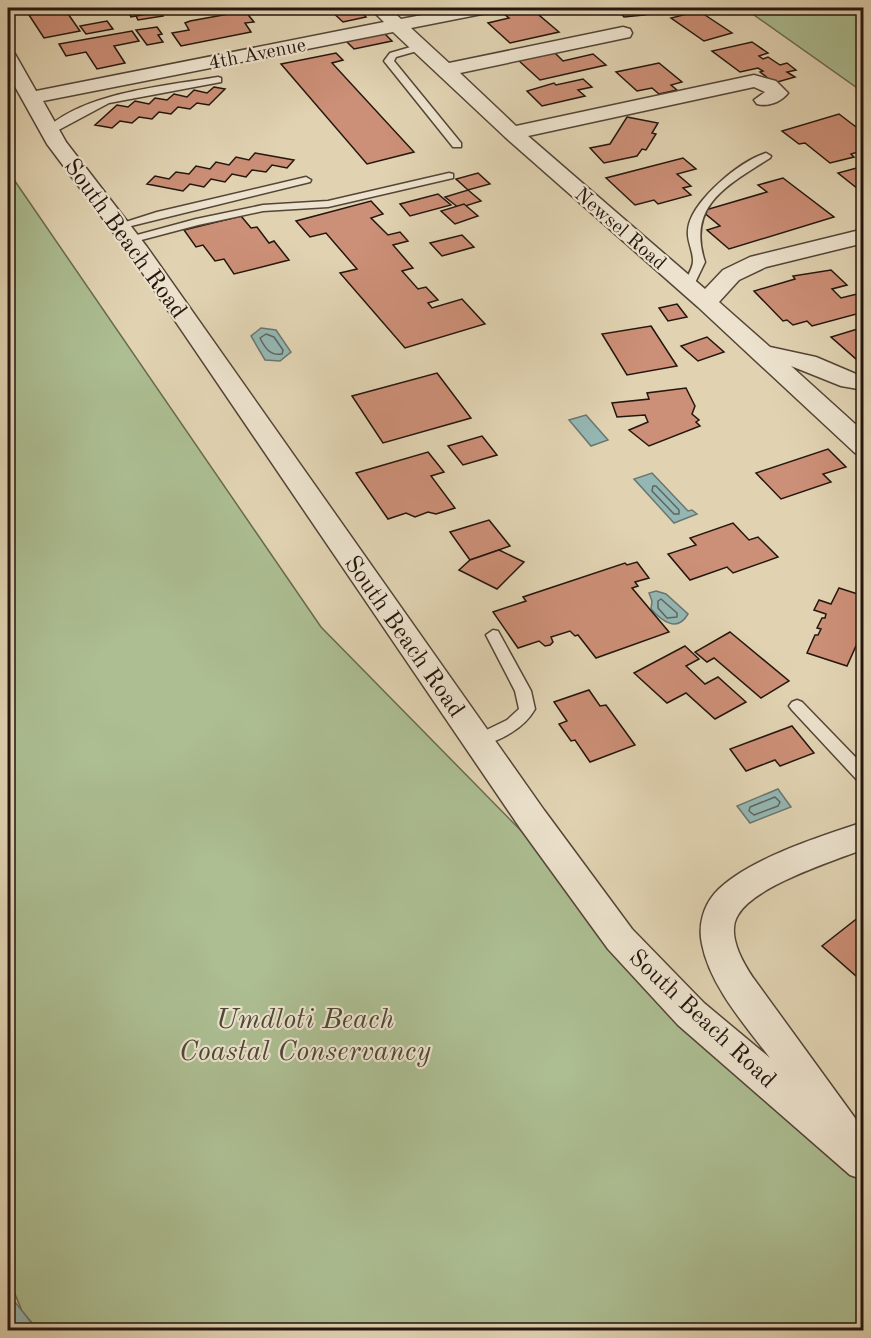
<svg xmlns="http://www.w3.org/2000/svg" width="871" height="1338" font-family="'Old Standard TT',serif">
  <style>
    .green { fill: #acbe92; stroke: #686a50; stroke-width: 1.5 }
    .water { fill: #95b7b3; stroke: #687771; stroke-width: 1.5 }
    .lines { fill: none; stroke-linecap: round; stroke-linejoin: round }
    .shore { stroke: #5c6660; stroke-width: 1.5 }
    .building { fill: #cc8f77; stroke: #24160e; stroke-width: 1.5 }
    .lane-casing { stroke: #534537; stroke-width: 3 }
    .street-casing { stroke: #534537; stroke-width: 3 }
    .lane { fill: #ece2cd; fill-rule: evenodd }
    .street { fill: #ece2cd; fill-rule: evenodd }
    .labels { text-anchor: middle; stroke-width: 4.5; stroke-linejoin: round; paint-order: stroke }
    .far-street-label { font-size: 20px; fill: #24160e; stroke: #ece2cd }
    .street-label { font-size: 24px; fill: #24160e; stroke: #ece2cd }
    .near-park-label { font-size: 28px; font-style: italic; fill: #4d4836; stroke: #ece2cd }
  </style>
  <rect width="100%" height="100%" fill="#e1d3b2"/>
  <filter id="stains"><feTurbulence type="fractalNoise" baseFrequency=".00333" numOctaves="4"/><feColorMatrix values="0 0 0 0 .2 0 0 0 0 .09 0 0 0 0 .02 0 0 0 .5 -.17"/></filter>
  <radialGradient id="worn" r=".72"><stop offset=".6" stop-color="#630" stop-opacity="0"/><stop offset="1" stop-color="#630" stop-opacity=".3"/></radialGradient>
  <!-- green -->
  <g class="green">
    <path d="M744 8H863V92Z"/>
    <path d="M8 171 321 627 863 1179V1330H38L22 1311 8 1277Z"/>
  </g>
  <!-- water -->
  <g class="water">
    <path d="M261 328 276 330 291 352 280 361 265 360 251 336Z"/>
    <path d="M586 415 608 440 591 446 569 420Z"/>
    <path d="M652 473 688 511 692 510 697 514 674 523 634 479Z"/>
    <path d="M656 591 666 594 688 614C677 633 662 621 651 609L652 601 649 593Z"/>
    <path d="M778 789 791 807 750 823 737 806Z"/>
    <path d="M8 1293 37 1330H8Z"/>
  </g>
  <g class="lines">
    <!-- shore -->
    <g class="shore">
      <path d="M266 334 274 337 283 350 282 354C270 356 265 348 260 338Z"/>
      <path d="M653 486H656L679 510V514H674L652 491Z"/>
      <path d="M661 599 677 613V617L667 618 658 608V601Z"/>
      <path d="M775 797 780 802 778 806 754 815 749 811 750 807Z"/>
    </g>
  </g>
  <!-- building -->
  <g class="building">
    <path d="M64 8 80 31 44 38 29 15Z"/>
    <path d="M126 8H160L162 11 131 17Z"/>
    <path d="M328 8H358L366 17 343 22Z"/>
    <path d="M513 8H532L536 12 547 9 551 12 539 15 559 32 510 43 488 23 509 18 499 10Z"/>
    <path d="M616 8H664L640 9 645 15 624 17Z"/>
    <path d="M245 11 254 22 245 23 251 32 181 46 172 33 189 30 185 23 190 21Z"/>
    <path d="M699 11 732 33 704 41 671 18Z"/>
    <path d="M160 12 163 16 138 20 136 16Z"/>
    <path d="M107 21 113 29 86 34 80 26Z"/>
    <path d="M157 27 162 34 158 35 163 42 147 45 136 30Z"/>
    <path d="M132 31 139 41 114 46 125 63 97 69 86 52 66 56 59 44Z"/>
    <path d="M383 32 392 41 354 49 345 40Z"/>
    <path d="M752 42 768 53 759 56 763 59 768 57 780 65 787 63 796 70 787 72 795 77 774 83 760 72 763 71 758 68 740 72 712 51Z"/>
    <path d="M554 52 563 61 593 54 606 65 540 80 518 60Z"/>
    <path d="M336 53 343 60 332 63 414 152 367 164 281 64Z"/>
    <path d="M659 63 682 82 671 85 677 90 659 94 652 88 637 91 616 72Z"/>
    <path d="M583 79 592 87 578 90 585 96 542 106 527 91 554 83 556 85Z"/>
    <path d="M214 87 225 89 209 105 197 103 190 109 178 107 171 114 159 112 152 119 139 117 132 123 120 121 112 128 95 125 117 105 128 107 135 101 149 104 155 98 167 100 174 94 187 97 194 90 207 93Z"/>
    <path d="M839 114 864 133V147L861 148 864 150 851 154 854 157 830 163 805 143 799 144 782 131Z"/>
    <path d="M627 117 658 123 652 133 656 134 646 150 642 149 637 156 604 163 590 148 610 144Z"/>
    <path d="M255 153 294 160 287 168 272 165 266 172 252 170 246 177 232 174 225 182 211 179 204 187 190 184 183 191 147 184 155 176 169 179 176 172 189 174 196 166 210 169 216 162 229 165 236 157 249 160Z"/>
    <path d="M683 158 696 169 677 174 691 186 683 188 691 195 658 204 654 200 635 205 606 178Z"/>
    <path d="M864 166V187L858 189 838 173Z"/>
    <path d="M478 173 490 184 468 190 456 179Z"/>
    <path d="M783 178 834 217 729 249 707 230 720 226 702 211 767 192 758 185Z"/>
    <path d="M468 190 481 201 459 208 445 197Z"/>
    <path d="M438 194 451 205 410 216 400 204Z"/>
    <path d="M371 201 383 214 371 218 388 235 400 232 408 241 393 245 413 268 402 271 418 289 426 287 438 300 428 303 432 308 462 299 485 324 405 348 340 273 357 269 326 233 310 237 296 221Z"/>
    <path d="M464 204 478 216 455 224 441 211Z"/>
    <path d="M241 216 251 228 257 227 269 243 274 241 289 260 234 274 224 259 215 261 203 245 196 247 184 230Z"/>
    <path d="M462 235 474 247 442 256 430 243Z"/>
    <path d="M831 270 847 285 832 289 841 298 861 293 864 295V312L812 326 807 321 793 325 787 320 783 321 754 291 795 279 793 276Z"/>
    <path d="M677 304 687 317 668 321 659 308Z"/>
    <path d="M651 326 677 366 627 375 602 334Z"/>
    <path d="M864 327V366L831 337Z"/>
    <path d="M707 337 724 352 698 361 681 346Z"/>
    <path d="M437 373 471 418 383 443 352 396Z"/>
    <path d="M686 388 695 406 692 414 699 420 696 422 700 426 649 446 629 430 648 422 645 415 617 417 612 403 649 399 647 393Z"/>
    <path d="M482 436 497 455 463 465 448 446Z"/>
    <path d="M828 449 846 467 823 474 831 482 781 499 756 473Z"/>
    <path d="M428 452 444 472 431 476 455 508 436 514 428 512 415 517 406 513 388 519 356 473Z"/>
    <path d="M489 520 510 546 470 560 450 532Z"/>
    <path d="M733 523 749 540 758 537 778 557 733 573 727 567 690 580 668 554 696 545 690 538Z"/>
    <path d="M499 550 524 562 497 589 459 570 470 560Z"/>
    <path d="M637 562 649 578 635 582 638 586 632 588 669 632 596 658 578 635 575 636 570 631 551 637 553 642 550 645 545 646 539 641 518 648 493 612 526 601 523 597 625 563 627 565Z"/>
    <path d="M839 588 864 596V638L860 637 847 666 807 653 815 635H818L821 629 817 628 822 618H825L826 614 814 610 819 600 831 604Z"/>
    <path d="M730 632 789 681 761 698 714 658 707 662 695 652Z"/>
    <path d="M685 646 699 659 686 666 705 684 718 677 746 702 715 719 686 693 667 703 634 673Z"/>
    <path d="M589 690 600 706 606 705 635 745 590 762 575 740 571 741 559 724 567 721 554 702Z"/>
    <path d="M792 726 814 753 780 766 775 760 746 771 730 749Z"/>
    <path d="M864 913V983L822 946Z"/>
  </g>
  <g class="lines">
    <!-- lane casing -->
    <g class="lane-casing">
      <g id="lane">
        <path d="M421 44 424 45V49L396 57 394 61 461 143V147H453L384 61 390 53Z"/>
        <path d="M218 77 221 78V82L109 103 53 133 44 131C83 92 166 86 218 77Z"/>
        <path d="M766 153 771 156 770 158C728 185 686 205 705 262L692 289H684L682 287C685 280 693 269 693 261 693 248 685 240 689 224 696 198 740 161 766 153Z"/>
        <path d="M449 173 453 174V178L328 207 263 211 198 225 130 243 124 240 126 238 196 219 263 205 328 201Z"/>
        <path d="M306 177 311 180 310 182 119 229 113 226 157 212Z"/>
        <path d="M493 630 498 631 531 691 535 709C523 730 500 740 478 747L472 745 470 741 472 737 507 720 519 709 515 691 486 635Z"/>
        <path d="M797 700 802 702 864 766V783L858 781 792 710 789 706 792 702Z"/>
      </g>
    </g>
    <!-- street casing -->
    <g class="street-casing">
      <path id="street" d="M370 8H389L401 19 459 8H494L492 12 411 28 449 63 623 27 630 29 632 33 630 37 460 73 516 126 754 75 776 81 788 93C781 102 768 107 757 104L754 100 765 92 754 87 528 136 705 289 723 270 750 257 864 229V243L766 267 739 280 719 302 770 347 816 357 856 374 864 375V390L841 386 791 366 864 432V455L855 453 698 307 505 137 393 32 43 101 66 142 147 247 544 810 632 929 704 1003 770 1058C745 1025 710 986 702 944 698 926 703 907 715 893 745 860 821 836 864 822V849C833 861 754 886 738 915 726 934 743 963 754 979L855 1118 861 1130 859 1134 864 1137V1180L850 1175 678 1025 608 949 520 828 131 256 47 144 8 74V52L15 54 36 91 384 22Z"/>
    </g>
    <!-- lane -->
    <use href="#lane" class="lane"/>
    <!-- street -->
    <use href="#street" class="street"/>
  </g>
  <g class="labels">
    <!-- far-street labels -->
    <g class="far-street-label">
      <text transform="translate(257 53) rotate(-11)" y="7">4th Avenue</text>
      <text transform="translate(621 228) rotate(41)" y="7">Newsel Road</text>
    </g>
    <!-- street labels -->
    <g class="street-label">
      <text transform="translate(126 238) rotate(54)" y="8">South Beach Road</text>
      <text transform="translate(405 636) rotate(55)" y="8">South Beach Road</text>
      <text transform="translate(703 1018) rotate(43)" y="8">South Beach Road</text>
    </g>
    <!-- near-park labels -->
    <g class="near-park-label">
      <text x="305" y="1028">Umdloti Beach<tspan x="305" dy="32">Coastal Conservancy</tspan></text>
    </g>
  </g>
  <!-- margin -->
  <rect width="871" height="1338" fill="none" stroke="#e1d3b2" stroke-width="30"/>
  <rect x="9" y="9" width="853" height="1320" fill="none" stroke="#24160e" stroke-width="3"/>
  <rect x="15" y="15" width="841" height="1308" fill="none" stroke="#24160e" stroke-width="1.5"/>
  <rect width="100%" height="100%" filter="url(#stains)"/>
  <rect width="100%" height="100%" fill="url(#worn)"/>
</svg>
